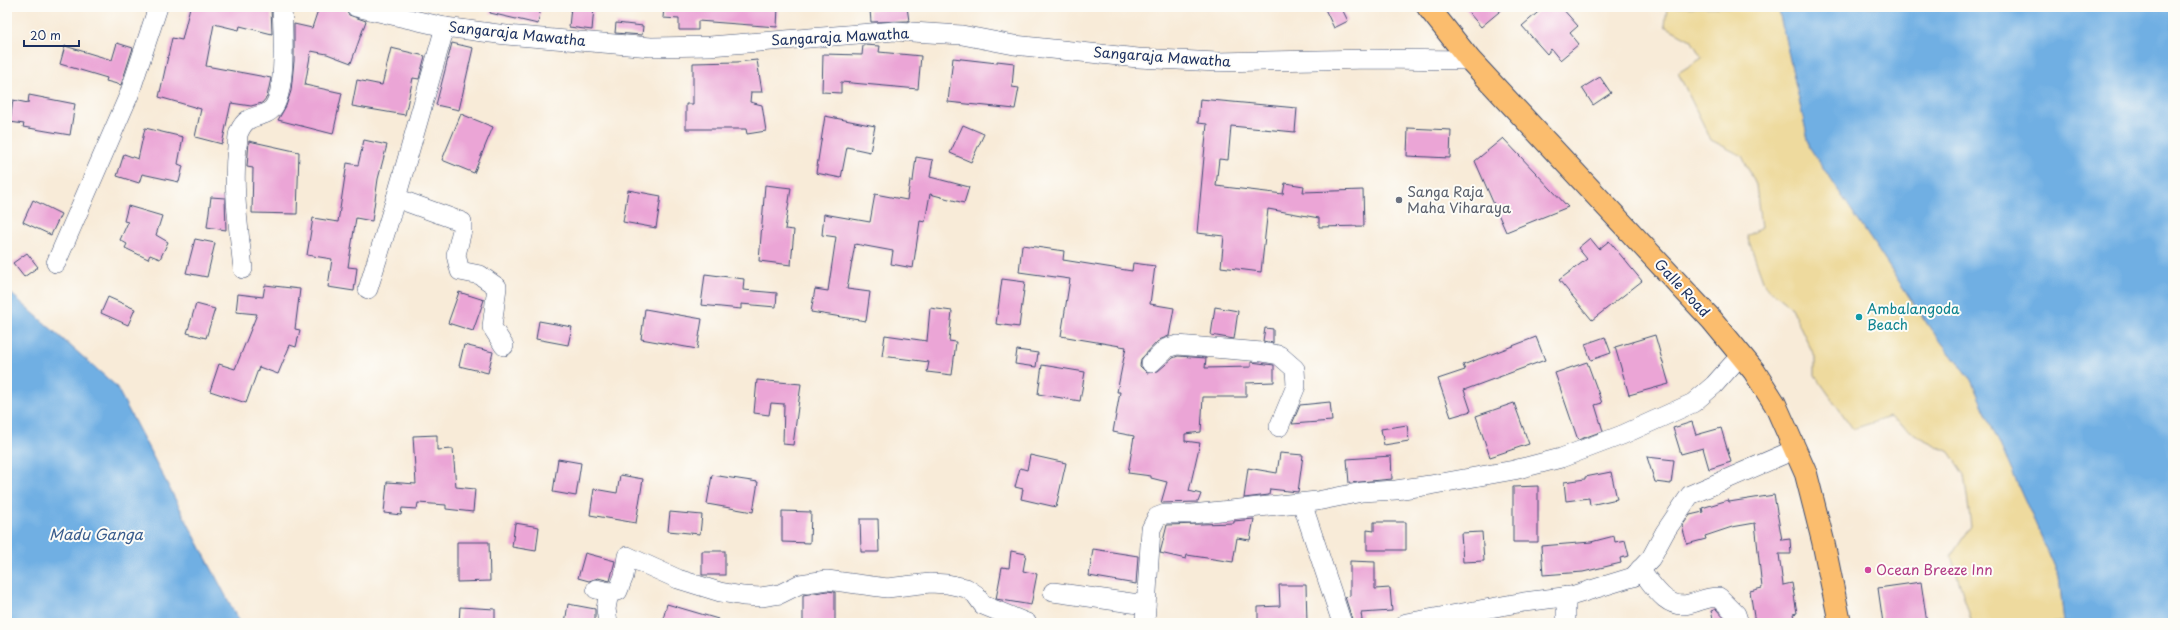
<svg xmlns="http://www.w3.org/2000/svg" width="2180" height="630" font-family="'Playpen Sans',sans-serif">
  <style>
    .sand { fill: #eeda9e; stroke: #84847e }
    .water { fill: #70afe3; stroke: #466fa0 }
    .building { fill: #eba5d6 }
    .lines { fill: none; stroke-linecap: round; stroke-linejoin: round }
    .minor-casing { stroke: #3c4b70; stroke-width: 20 }
    .highway-casing { stroke: #3c4b70; stroke-width: 24 }
    .minor { stroke: #fff; stroke-width: 19 }
    .highway { stroke: #fbbd6e; stroke-width: 22 }
    .worship-dot { fill: #6b7280; stroke: #fdfcf7; stroke-width: 1.5 }
    .culture-dot { fill: #0f9aa8; stroke: #fdfcf7; stroke-width: 1.5 }
    .hotel-dot { fill: #d1479c; stroke: #fdfcf7; stroke-width: 1.5 }
    .labels { text-anchor: middle; stroke-width: 4; stroke-linejoin: round; paint-order: stroke }
    .street-label { font-size: 14px; fill: #1b2f5e; stroke: #fdfcf7 }
    .worship-label { font-size: 14px; fill: #5b616d; stroke: #fdfcf7; text-anchor: start }
    .culture-label { font-size: 14px; fill: #0d838f; stroke: #fdfcf7; text-anchor: start }
    .hotel-label { font-size: 14px; fill: #b23c85; stroke: #fdfcf7; text-anchor: start }
    .water-label { font-size: 15px; font-style: italic; fill: #395c8d; stroke: #fdfcf7 }
  </style>
  <rect width="100%" height="100%" fill="#fdfcf7"/>
  <filter id="ink" filterUnits="userSpaceOnUse"><feTurbulence type="fractalNoise" baseFrequency=".025" numOctaves="2"/><feDisplacementMap in="SourceGraphic" scale="8" xChannelSelector="R" yChannelSelector="G"/><feConvolveMatrix kernelMatrix="1 2 1 2 8 2 1 2 1" color-interpolation-filters="sRGB"/></filter>
  <filter id="wash" filterUnits="userSpaceOnUse"><feTurbulence type="fractalNoise" baseFrequency=".012" numOctaves="4" result="noise"/><feDisplacementMap in="SourceGraphic" scale="16" xChannelSelector="R" yChannelSelector="G"/><feGaussianBlur stdDeviation="0.9" result="paint"/><feColorMatrix in="noise" values="0 0 0 0 0 0 0 0 0 0 0 0 0 0 0 0 0 1.4 0 .05"/><feComposite in="paint" operator="in"/></filter>
  <g filter="url(#wash)">
    <rect width="100%" height="100%" fill="#f8ebd8"/>
    <!-- sand -->
    <path class="sand" d="M1667 7H1778L1810 148 1930 328 1971 380 2059 576 2064 623H1972L1951 556 1971 526 1964 475 1949 452 1919 437 1890 417 1853 429 1815 375V357L1790 306 1765 286 1747 236 1761 228 1756 185 1742 156 1711 140 1678 73 1702 58 1691 40 1665 26Z"/>
    <!-- water -->
    <g class="water">
      <path d="M1778 7H2173V623H2064L2059 576 1971 380 1930 328 1810 148Z"/>
      <path d="M7 290 116 386 240 623H7Z"/>
    </g>
    <g id="blocks">
      <!-- building -->
      <g class="building">
        <path d="M190 7H271L272 34 240 26 239 30 214 24 206 66 271 78 267 97 262 103 251 106 231 103 222 144 195 137 201 109 159 97 172 38 182 40Z"/>
        <path d="M319 7H345L349 15 366 21 351 63 327 54 311 51 305 85 342 93 333 134 278 120 286 106 291 91 294 61V24L312 28Z"/>
        <path d="M491 7H541L538 24 490 13Z"/>
        <path d="M571 7H594L592 30 569 27Z"/>
        <path d="M664 7H778L777 27 698 21V30H679V19L663 18Z"/>
        <path d="M894 7H907L909 21 871 22 870 10Z"/>
        <path d="M1324 7H1341L1348 21 1334 28Z"/>
        <path d="M1464 7H1505L1481 27Z"/>
        <path d="M1544 7H1561L1578 26 1570 33 1579 44 1560 60 1551 49 1547 54 1522 26Z"/>
        <path d="M616 23 643 26 642 35 615 33Z"/>
        <path d="M117 43 133 48 121 85 106 81 107 78 60 64 65 46 112 60Z"/>
        <path d="M452 43 473 48 459 110 436 105Z"/>
        <path d="M863 45 880 46 879 52 921 56 918 89 841 82V93L822 92 823 54 862 55Z"/>
        <path d="M391 48 425 56 419 79 413 78 405 115 352 106 357 80 382 85Z"/>
        <path d="M953 58 997 63V61L1014 63 1012 87 1019 88 1015 109 948 102Z"/>
        <path d="M757 60 762 92H751L750 102 762 105 766 131 747 134 746 129H686V104H693V63L737 62Z"/>
        <path d="M1600 77 1611 93 1593 105 1582 88Z"/>
        <path d="M29 95 75 104 70 135 23 127 24 124 10 122 13 100 28 103Z"/>
        <path d="M1200 99 1297 108 1295 132 1231 126 1228 160 1219 159 1216 186 1283 194 1285 183 1304 186 1303 192 1363 190 1364 226 1319 227V218L1268 209 1261 272 1221 267 1224 236 1197 233 1207 124 1198 123Z"/>
        <path d="M461 114 493 127 474 173 442 160Z"/>
        <path d="M825 116 875 126 870 152 847 147 841 178 816 173Z"/>
        <path d="M963 125 984 134 971 162 950 153Z"/>
        <path d="M145 128 183 137 178 164 183 166 179 182 142 174 139 183 117 176 124 154 138 159Z"/>
        <path d="M1408 128 1451 130 1450 158 1407 156Z"/>
        <path d="M1503 138 1568 207 1506 232 1475 161Z"/>
        <path d="M364 140 387 145 378 179 372 221 356 218 348 267 357 268 354 291 328 287 332 259 307 255 313 218 338 222 347 163 358 165Z"/>
        <path d="M249 141 299 152 297 214 252 213 253 168 247 167Z"/>
        <path d="M916 157 933 160 930 177 969 187 964 203 930 194 925 222 920 221 913 268 891 264 893 251 855 244 847 289 870 292 866 321 811 312 815 289 828 291 836 237 822 235 824 214 870 222 875 194 907 200 910 181H913Z"/>
        <path d="M765 185 791 188 785 229 794 230 791 265 759 261Z"/>
        <path d="M628 190 661 196 656 228 623 222Z"/>
        <path d="M211 197 225 198 226 230 207 227Z"/>
        <path d="M33 200 61 214 51 235 23 222Z"/>
        <path d="M128 206 162 216 156 235 168 242 160 259 150 255 148 259 125 248 127 244 120 240 128 222 124 221Z"/>
        <path d="M1590 238 1599 249 1609 241 1642 281 1592 320 1559 280 1587 259 1578 248Z"/>
        <path d="M195 239 215 243 207 277 186 273Z"/>
        <path d="M1022 245 1064 251 1063 260 1132 271 1133 263 1155 266 1150 304 1174 308 1169 336 1159 340 1141 359 1140 366 1147 373 1158 371 1173 358 1178 356 1206 358 1205 368 1251 367V362L1274 365V382L1246 383V397H1203L1201 432 1185 434V441L1200 443 1189 491 1201 494 1198 502 1161 503 1167 482 1151 478V476L1128 473 1134 436 1113 432 1120 392H1117L1126 347 1061 336 1070 279 1019 272Z"/>
        <path d="M27 253 38 267 24 277 13 263Z"/>
        <path d="M705 274 744 279 743 290 777 293 776 307 741 304V309L701 305Z"/>
        <path d="M1002 279 1025 282 1019 327 996 324Z"/>
        <path d="M265 285 300 289 295 329 300 330 296 347 290 345 278 374 259 367 246 403 210 391 219 364 235 369 257 314 236 312 238 294 263 297Z"/>
        <path d="M459 292 484 300 473 331 448 323Z"/>
        <path d="M108 297 135 309 128 325 101 313Z"/>
        <path d="M196 304 215 309 206 338 187 333Z"/>
        <path d="M1215 307 1238 311 1234 339 1211 335Z"/>
        <path d="M930 308 952 311 949 341 956 342 952 375 927 372 929 362 882 356 885 335 927 341Z"/>
        <path d="M645 309 702 319 697 349 641 339Z"/>
        <path d="M539 321 572 327 568 345 536 339Z"/>
        <path d="M1265 328 1273 329V343L1263 341Z"/>
        <path d="M1655 335 1669 384 1629 395 1615 347Z"/>
        <path d="M1536 337 1545 360 1464 390 1471 411 1451 417 1438 379 1465 370 1463 365Z"/>
        <path d="M1605 337 1611 353 1591 360 1585 344Z"/>
        <path d="M464 345 493 352 488 373 459 366Z"/>
        <path d="M1017 350 1038 353 1036 367 1015 364Z"/>
        <path d="M1587 362 1602 403 1595 405 1603 431 1578 440 1555 373Z"/>
        <path d="M1042 365 1085 372 1080 401 1038 394Z"/>
        <path d="M757 380 801 384 793 445 783 444 784 404 771 403 769 415 754 413Z"/>
        <path d="M1330 402 1332 421 1292 424 1300 405Z"/>
        <path d="M1514 403 1529 444 1490 457 1476 416Z"/>
        <path d="M1692 422 1696 435 1721 428 1731 462 1709 469 1703 448 1681 454 1673 428Z"/>
        <path d="M1407 425 1409 441 1384 445 1381 429Z"/>
        <path d="M437 435V450L453 449 456 487 475 489 473 512 446 509V505L418 503 417 509 402 508 401 515 384 513 387 482 416 484 413 436Z"/>
        <path d="M1280 453 1303 455 1298 492 1270 489 1269 495 1244 498 1248 468 1277 473Z"/>
        <path d="M1030 455 1066 463 1056 507 1021 499 1023 489 1015 487 1020 468 1027 470Z"/>
        <path d="M1391 456 1392 479 1349 483 1347 459Z"/>
        <path d="M1647 457 1674 460 1671 484 1655 482Z"/>
        <path d="M558 459 581 463 576 496 553 492Z"/>
        <path d="M1611 472 1617 499 1590 505 1589 498 1566 501 1564 482 1585 479V477Z"/>
        <path d="M620 475 643 479 636 523 590 515 594 489 617 493Z"/>
        <path d="M712 475 758 482 753 512 707 504Z"/>
        <path d="M1538 486V542H1513V487Z"/>
        <path d="M1774 495 1782 540 1790 539 1791 554H1779L1783 585 1792 583 1797 613 1793 614 1795 623H1755L1750 591 1762 588 1755 523 1732 527 1705 536 1706 539 1687 544 1682 526 1690 515 1703 512 1702 508 1728 500 1729 502Z"/>
        <path d="M782 511 811 512 810 543 782 542Z"/>
        <path d="M670 512 702 515 700 534 668 531Z"/>
        <path d="M860 519H878L879 552H861Z"/>
        <path d="M1254 519 1250 540 1237 538 1233 562 1187 555 1186 559 1160 553 1167 525 1234 523V521Z"/>
        <path d="M1374 522H1406V550H1367V530L1374 531Z"/>
        <path d="M515 523 539 527 536 551 512 547Z"/>
        <path d="M1482 532 1484 561 1463 562 1461 533Z"/>
        <path d="M1614 536 1615 542 1625 540 1629 556 1620 558 1621 563 1583 572 1543 575 1541 546 1591 542Z"/>
        <path d="M457 542H489L490 581 457 582Z"/>
        <path d="M1093 549 1138 556 1136 584 1089 576Z"/>
        <rect x="702" y="551" width="23" height="24"/>
        <path d="M1011 551 1026 554 1023 571 1037 574 1031 605 996 599 1002 567 1009 568Z"/>
        <path d="M585 553 615 561 610 581 598 578 589 581 578 578Z"/>
        <path d="M1350 561 1375 562V589L1390 588 1392 611 1361 613 1362 620 1353 622 1345 597 1350 596Z"/>
        <path d="M1921 582 1927 623H1883L1878 588Z"/>
        <path d="M1279 585H1306L1307 623H1258V607L1280 606Z"/>
        <path d="M827 591 835 592V623H803V595Z"/>
        <path d="M568 604 595 609V623H565Z"/>
        <path d="M667 604 718 619 717 623H662Z"/>
        <path d="M460 607 495 609V623H459Z"/>
        <path d="M1716 609 1726 620 1727 623H1714L1711 611Z"/>
      </g>
    </g>
  </g>
  <g filter="url(#ink)">
    <use href="#blocks" fill-opacity="0" stroke="#3c4b70" stroke-width="1"/>
    <g class="lines">
      <!-- minor casing -->
      <g class="minor-casing">
        <g id="minor">
          <path d="M356 7 445 27 506 35 651 47 710 46 895 31 962 35 1014 45 1138 58 1217 62 1372 59 1470 60"/>
          <path d="M396 198 462 222V230L456 255 460 271 480 275 497 287 492 327 504 346"/>
          <path d="M56 263 129 95 158 7"/>
          <path d="M243 269C239 229 232 187 237 147 238 143 237 136 239 132 248 111 262 120 272 109 287 93 283 28 282 7"/>
          <path d="M368 289 396 198 445 27"/>
          <path d="M1151 363 1167 348 1177 345 1262 352 1279 355 1295 369 1296 386 1279 427"/>
          <path d="M1302 503 1342 623"/>
          <path d="M1640 569C1653 585 1666 610 1689 604 1702 601 1705 597 1719 597L1736 614 1739 623"/>
          <path d="M596 589 609 592 618 591 624 576 627 556 678 579 720 592 743 596 761 597 780 594 800 584 827 580 887 588 930 583 947 584 966 588 975 594 983 605 1027 623"/>
          <path d="M1053 592 1146 605"/>
          <path d="M1566 596V623"/>
          <path d="M608 623 606 609 609 592"/>
          <path d="M1145 623 1151 529 1157 517 1165 514H1192L1317 501 1362 492 1396 490 1430 485 1514 470 1561 458 1622 435 1693 403 1714 385 1740 356"/>
          <path d="M1406 623 1524 602 1571 596 1633 577 1651 558 1665 532 1690 495 1796 449"/>
        </g>
      </g>
      <!-- highway casing -->
      <g class="highway-casing">
        <path id="highway" d="M1428 7 1470 60 1712 320 1754 371 1775 404 1806 474 1823 541 1840 623"/>
      </g>
      <!-- minor -->
      <use href="#minor" class="minor"/>
      <!-- highway -->
      <use href="#highway" class="highway"/>
    </g>
  </g>
  <!-- markers -->
  <circle class="worship-dot" cx="1399" cy="200" r="4"/>
  <circle class="culture-dot" cx="1859" cy="317" r="4"/>
  <circle class="hotel-dot" cx="1868" cy="570" r="4"/>
  <g class="labels">
    <!-- street labels -->
    <g class="street-label">
      <text transform="translate(517 34) rotate(6)" y="5">Sangaraja Mawatha</text>
      <text transform="translate(840 37) rotate(-3)" y="5">Sangaraja Mawatha</text>
      <text transform="translate(1162 57) rotate(4)" y="5">Sangaraja Mawatha</text>
      <text transform="translate(1682 288) rotate(47)" y="5">Galle Road</text>
    </g>
    <!-- worship labels -->
    <g class="worship-label">
      <text x="1407" y="197">Sanga Raja<tspan x="1407" dy="16">Maha Viharaya</tspan></text>
    </g>
    <!-- culture labels -->
    <g class="culture-label">
      <text x="1867" y="314">Ambalangoda<tspan x="1867" dy="16">Beach</tspan></text>
    </g>
    <!-- hotel labels -->
    <g class="hotel-label">
      <text x="1876" y="575">Ocean Breeze Inn</text>
    </g>
    <!-- water labels -->
    <g class="water-label">
      <text x="96" y="540">Madu Ganga</text>
    </g>
  </g>
  <!-- margin -->
  <rect width="2180" height="630" fill="none" stroke="#fdfcf7" stroke-width="24"/>
  <!-- scale -->
  <path d="M24 40v6h55v-6" fill="none" stroke="#1b2f5e" stroke-width="2"/>
  <text x="30" y="40" font-size="12" fill="#1b2f5e" stroke="#fdfcf7" stroke-width="3" paint-order="stroke">20 m</text>
</svg>
